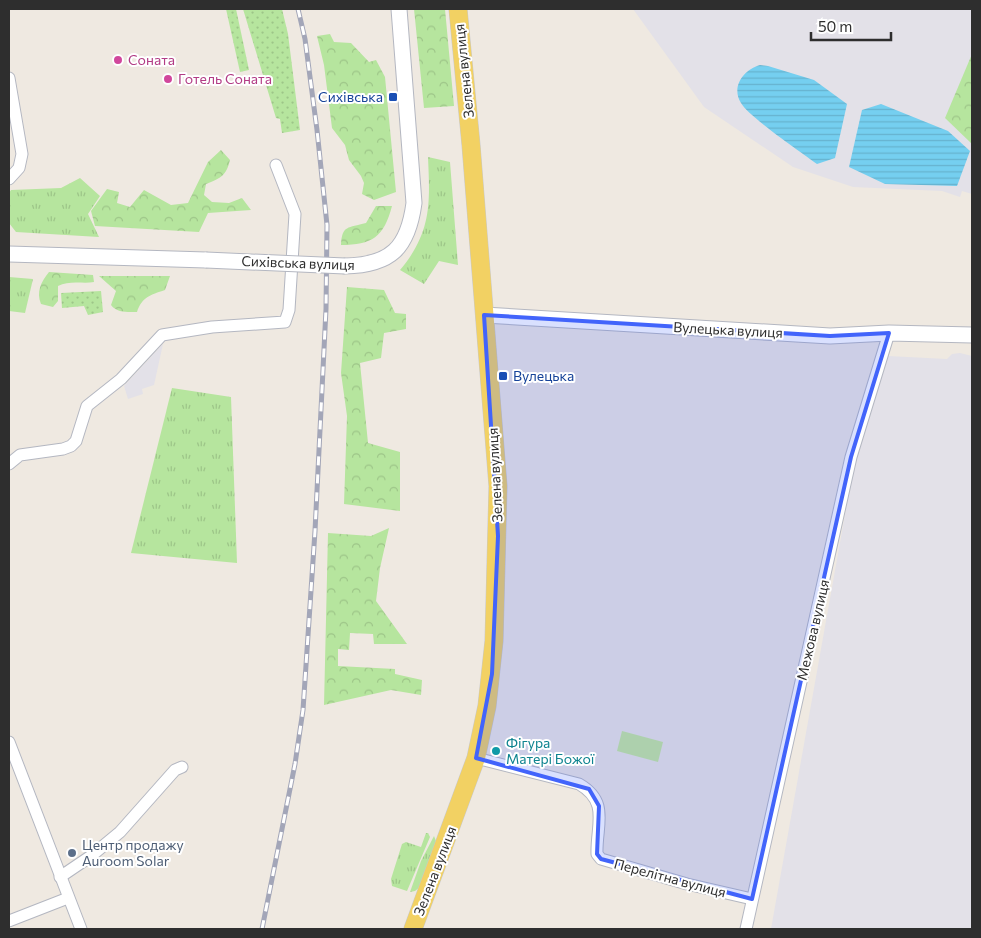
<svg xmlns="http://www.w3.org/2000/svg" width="981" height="938" font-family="Commissioner,sans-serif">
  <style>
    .industrial { fill: #e3e1e8 }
    .grass { fill: url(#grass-tufts) }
    .forest { fill: url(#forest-crowns) }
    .garden { fill: url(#garden-dots) }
    .pitch { fill: #c9ec9a }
    .water { fill: url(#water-rules) }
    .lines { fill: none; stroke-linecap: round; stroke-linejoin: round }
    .street-casing { stroke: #b4b7c1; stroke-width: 13 }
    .secondary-casing { stroke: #b4b7c1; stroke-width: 17 }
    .primary-casing { stroke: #c9c9c9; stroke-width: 19 }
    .street { stroke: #fff; stroke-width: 11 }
    .secondary { stroke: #fff; stroke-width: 15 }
    .primary { stroke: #f2d163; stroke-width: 18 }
    .rail-casing { stroke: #a3a6b8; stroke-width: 5 }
    .rail { stroke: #fff; stroke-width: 3; stroke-dasharray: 9; stroke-linecap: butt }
    .secondary-bridge-casing { stroke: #b4b7c1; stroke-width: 17; stroke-linecap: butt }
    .secondary-bridge { stroke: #fff; stroke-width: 15 }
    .marked { fill: #4264fb; fill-opacity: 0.2; stroke: #4264fb; stroke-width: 4; stroke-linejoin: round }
    .hotel-dot { fill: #d1479c; stroke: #fff; stroke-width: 2 }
    .transit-dot { fill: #1a4fb4; stroke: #fff; stroke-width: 2 }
    .culture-dot { fill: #0f9aa8; stroke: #fff; stroke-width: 2 }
    .service-dot { fill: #5c6f8a; stroke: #fff; stroke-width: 2 }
    .labels { text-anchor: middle; stroke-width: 4; stroke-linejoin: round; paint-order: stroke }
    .hotel-label { font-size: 14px; fill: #b23c85; stroke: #fff; text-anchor: start }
    .street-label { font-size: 14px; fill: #2e2e2e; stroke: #fff }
    .transit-label { font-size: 14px; fill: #164399; stroke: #fff; text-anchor: end }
    .culture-label { font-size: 14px; fill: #0d838f; stroke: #fff; text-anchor: start }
    .service-label { font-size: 14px; fill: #4e5e75; stroke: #fff; text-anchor: start }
  </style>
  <defs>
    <pattern id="grass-tufts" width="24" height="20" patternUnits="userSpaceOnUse" patternTransform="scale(1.25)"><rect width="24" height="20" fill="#b6e59e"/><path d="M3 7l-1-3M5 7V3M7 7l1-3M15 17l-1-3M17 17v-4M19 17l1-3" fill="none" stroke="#9dc588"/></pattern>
    <pattern id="forest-crowns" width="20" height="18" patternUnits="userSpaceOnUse" patternTransform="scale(1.25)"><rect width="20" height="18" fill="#b6e59e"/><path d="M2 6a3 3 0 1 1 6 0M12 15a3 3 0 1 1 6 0" fill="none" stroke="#9dc588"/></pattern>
    <pattern id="garden-dots" width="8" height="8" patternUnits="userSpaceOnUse" patternTransform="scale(1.25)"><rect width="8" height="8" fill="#b6e59e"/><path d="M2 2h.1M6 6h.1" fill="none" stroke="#9dc588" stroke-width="1.8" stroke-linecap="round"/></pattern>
    <pattern id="water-rules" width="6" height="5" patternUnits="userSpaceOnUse" patternTransform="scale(1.25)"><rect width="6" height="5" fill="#75cff0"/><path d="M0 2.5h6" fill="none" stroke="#66b2ce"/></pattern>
  </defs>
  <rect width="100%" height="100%" fill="#efe9e1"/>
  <!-- industrial -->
  <g class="industrial">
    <path d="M633 9H972V194L962 191 960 197 942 191 853 187 793 167 704 107Z"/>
    <path d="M163 344 154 385 142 389 143 394 128 399 124 386Z"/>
    <path d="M960 353 972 356V929H771L856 453 888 356 947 359 952 354Z"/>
  </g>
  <!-- grass -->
  <g class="grass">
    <path d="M428 157 450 162 458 265 439 261 424 284 400 270C432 232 430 203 428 157Z"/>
    <path d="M80 178 100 196 88 214 99 237 16 232 9 223V193L11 190 61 188Z"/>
    <path d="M9 277 33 279 25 313 9 311Z"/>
    <path d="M172 388 231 397 237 563 131 553Z"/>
    <path d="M426 833H428L430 837 407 891 392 886 391 879 402 844 406 842 421 847Z"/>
    <path d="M434 836 436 841 420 887 415 891 410 892 421 861Z"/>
  </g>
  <!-- forest -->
  <g class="forest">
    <path d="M414 9H445L454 106 424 108Z"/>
    <path d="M330 34 334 42 351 43 369 62 376 60 385 77 396 192 374 200 362 194 364 183 361 176 349 160 345 145 332 128 324 65 317 36Z"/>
    <path d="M972 54V144L945 118Z"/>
    <path d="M221 150 230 160C226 176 221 178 206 184L204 195 212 202 229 203 242 198 251 210 208 213 199 232 95 226 91 211 107 189 119 192 117 203 130 207 144 190 171 205 188 203 208 162Z"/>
    <path d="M376 206H392C384 237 372 245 341 245 342 225 348 228 366 223Z"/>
    <path d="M49 272 93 275 94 282C83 284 69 280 58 286V301L53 307 41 304C36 292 41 282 49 272Z"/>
    <path d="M99 276H170L165 290C150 295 142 297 137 312 127 312 117 313 111 305L116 291Z"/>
    <path d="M347 287 384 290 395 313 406 314V329L384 333 381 358 360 363 368 443 400 452V511L344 504 347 416 341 373Z"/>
    <path d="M389 528 380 568 376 601 407 644H374L373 634 350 633 349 650 338 649V666L395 669V674L422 680 421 695 391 690 324 705 328 533 371 536Z"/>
  </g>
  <!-- garden -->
  <g class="garden">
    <path d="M226 9H236L249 70 240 72Z"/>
    <path d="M243 9H282L288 34 300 130 282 133 280 119 276 118Z"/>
    <path d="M101 291 103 312 88 315 84 306 62 308 61 293Z"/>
  </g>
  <!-- pitch -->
  <path class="pitch" d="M622 731 663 742 658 762 617 751Z"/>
  <!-- water -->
  <g class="water">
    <path d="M760 65 768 66 814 80 847 104 835 158 817 164C801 152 749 117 741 103 731 87 743 70 760 65Z"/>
    <path d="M881 104 948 131 970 151 957 186 885 184 849 167 862 110Z"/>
  </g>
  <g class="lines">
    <!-- street casing -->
    <g class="street-casing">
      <g id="street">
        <path d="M9 78 22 154 19 168 9 179"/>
        <path d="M9 464 20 455 63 449 71 446 76 441 87 406 121 379 162 335 212 327 285 322 289 310 295 214 276 165"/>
        <path d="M9 742 81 929"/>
        <path d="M476 758 579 784C610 802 596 825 597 854L601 859 687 884 752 899"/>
        <path d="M60 877 91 856 120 832 175 770 182 767"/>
        <path d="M9 921 68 898"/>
        <path d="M746 929 851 457 889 333"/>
      </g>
    </g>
    <!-- secondary casing -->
    <g class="secondary-casing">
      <g id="secondary">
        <path d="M9 254 206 260"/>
        <path d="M345 266C391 265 408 248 414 203L399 9"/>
        <path d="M484 315 830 336 889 333 972 335"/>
      </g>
    </g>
    <!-- primary casing -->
    <g class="primary-casing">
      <path id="primary" d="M413 929 476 758 487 706 494 641 498 486 471 145 458 9"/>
    </g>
    <!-- street -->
    <use href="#street" class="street"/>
    <!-- secondary -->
    <use href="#secondary" class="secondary"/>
    <!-- primary -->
    <use href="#primary" class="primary"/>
    <!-- rail casing -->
    <g class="rail-casing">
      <path id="rail" d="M262 929 295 764 303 710 315 531 326 309 327 225 317 130 305 39 298 9"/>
    </g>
    <!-- rail -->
    <use href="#rail" class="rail"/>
    <!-- secondary-bridge casing -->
    <g class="secondary-bridge-casing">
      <path id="secondary-bridge" d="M206 260 345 266"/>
    </g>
    <!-- secondary-bridge -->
    <use href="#secondary-bridge" class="secondary-bridge"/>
  </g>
  <!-- marked area -->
  <path class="marked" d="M484 315 830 336 889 333 851 457 752 899 601 859 597 854 599 806 589 789 476 758 492 674 498 536Z"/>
  <!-- markers -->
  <g class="hotel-dot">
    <circle cx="118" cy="60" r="5"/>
    <circle cx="168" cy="79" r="5"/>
  </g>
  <g class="transit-dot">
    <rect x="388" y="92" width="10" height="10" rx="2.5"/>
    <rect x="498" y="371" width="10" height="10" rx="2.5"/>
  </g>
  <circle class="culture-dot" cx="496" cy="751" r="5"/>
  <circle class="service-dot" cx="72" cy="853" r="5"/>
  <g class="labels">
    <!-- hotel labels -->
    <g class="hotel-label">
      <text x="128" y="65">Соната</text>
      <text x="178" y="84">Готель Соната</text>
    </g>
    <!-- street labels -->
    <g class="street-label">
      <text transform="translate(464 71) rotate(-96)" y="5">Зелена вулиця</text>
      <text transform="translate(298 263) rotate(2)" y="5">Сихівська вулиця</text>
      <text transform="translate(728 330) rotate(3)" y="5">Вулецька вулиця</text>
      <text transform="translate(495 475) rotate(-93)" y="5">Зелена вулиця</text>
      <text transform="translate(813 630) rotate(-77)" y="5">Межова вулиця</text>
      <text transform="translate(435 871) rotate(-69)" y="5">Зелена вулиця</text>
      <text transform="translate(670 878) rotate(15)" y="5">Перелітна вулиця</text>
    </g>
    <!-- transit labels -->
    <g class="transit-label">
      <text x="383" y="102">Сихівська</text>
      <text x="513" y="381" text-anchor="start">Вулецька</text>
    </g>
    <!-- culture labels -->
    <g class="culture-label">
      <text x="506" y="748">Фігура<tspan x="506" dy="16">Матері Божої</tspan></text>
    </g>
    <!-- service labels -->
    <g class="service-label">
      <text x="82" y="850">Центр продажу<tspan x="82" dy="16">Auroom Solar</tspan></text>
    </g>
  </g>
  <!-- border -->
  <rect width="981" height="938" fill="none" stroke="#2e2e2e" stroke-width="20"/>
  <!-- scale -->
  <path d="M811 32v8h80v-8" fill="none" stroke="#2e2e2e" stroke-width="2.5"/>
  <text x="818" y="32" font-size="15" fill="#2e2e2e" stroke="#ffffff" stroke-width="4" paint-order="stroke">50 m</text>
</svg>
